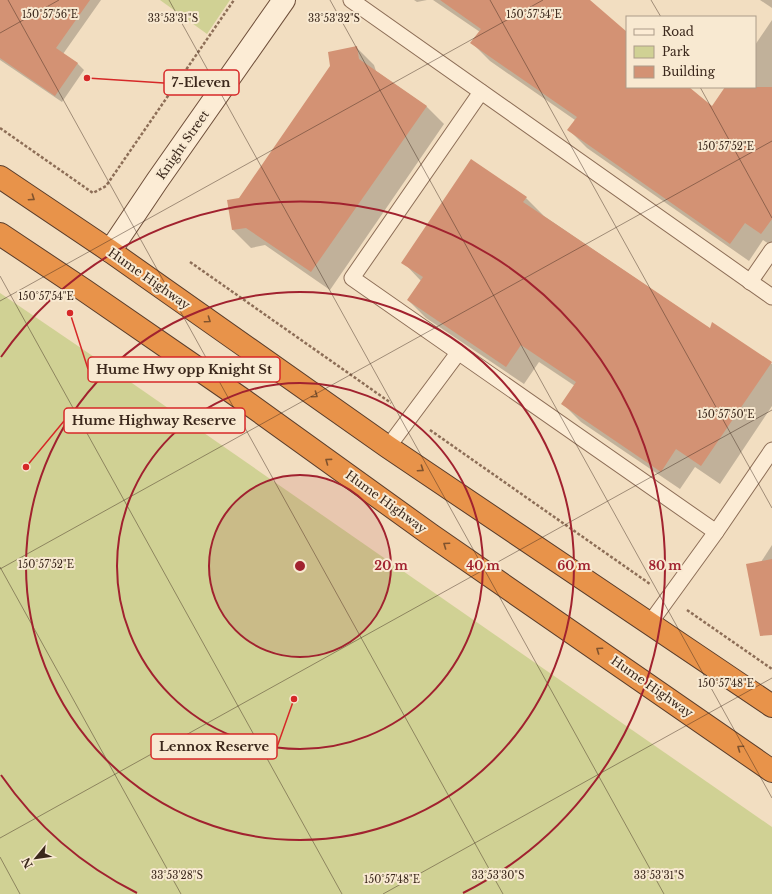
<svg xmlns="http://www.w3.org/2000/svg" width="772" height="894" font-family="'Libre Baskerville',serif">
  <style>
    .green { fill: #d0d194 }
    .shadow { fill: #0003 }
    .building { fill: #d39274 }
    .lines { fill: none; stroke-linecap: round; stroke-linejoin: round }
    .lane-casing { stroke: #8d6e57; stroke-width: 17 }
    .secondary-casing { stroke: #6f4f3a; stroke-width: 24 }
    .highway-casing { stroke: #5a3d2b; stroke-width: 24 }
    .path { stroke: #8d6e57; stroke-width: 2.5; stroke-dasharray: 3 2; stroke-linecap: butt }
    .lane { stroke: #fcecd5; stroke-width: 15 }
    .secondary { stroke: #fcecd5; stroke-width: 22 }
    .highway { stroke: #e8934a; stroke-width: 22 }
    .oneway { stroke: #80532e }
    .ticks { fill: none; stroke: #3b281c; stroke-width: 1; stroke-opacity: 0.45 }
    .ring { fill: none; stroke: #a1222f; stroke-width: 2 }
    .labels { text-anchor: middle; stroke-width: 4; stroke-linejoin: round; paint-order: stroke }
    .street-label { font-size: 12px; fill: #3b281c; stroke: #f8e9d1 }
    .ticks-label { font-size: 10px; text-anchor: middle; fill: #3b281c; stroke: #f8e9d1; stroke-width: 4; stroke-linejoin: round; paint-order: stroke }
    .centre { fill: #a1222f; stroke: #f8e9d1; stroke-width: 2 }
    .ring-label { font-size: 12px; text-anchor: middle; font-weight: bold; fill: #a1222f; stroke: #f8e9d1; stroke-width: 4; stroke-linejoin: round; paint-order: stroke }
    .leader { fill: none; stroke: #d62828; stroke-width: 1.5 }
    .callout-dot { fill: #d62828; stroke: #f8e9d1; stroke-width: 1.5 }
    .callout { fill: #f8e9d1; stroke: #d62828; stroke-width: 1.5 }
    .callout-label { font-size: 13px; text-anchor: middle; font-weight: bold; fill: #3b281c }
  </style>
  <rect width="100%" height="100%" fill="#f2dec1"/>
  <!-- green -->
  <g class="green">
    <path d="M160 0H230L207 34Z"/>
    <path d="M0 293 103 363 772 827V894H0Z"/>
  </g>
  <!-- shadow -->
  <g class="shadow">
    <path d="M0 0H101L63 54 77 63 84 70 62 102 0 60Z"/>
    <path d="M414 0H427L417 2Z"/>
    <path d="M433 0H589L627 34V87H688L712 108 726 87H755V45L772 20V246L763 240 749 261 587 148 569 130 575 120 490 61 472 43 480 32Z"/>
    <path d="M760 0H772V8Z"/>
    <path d="M356 47 374 65 376 71 426 106 444 124 330 290 265 245 251 248 233 230 240 199Z"/>
    <path d="M526 198 544 216 710 329 772 364V406L720 484 695 467 680 489 581 422 563 404 575 386 539 362 524 384 426 318 408 300 421 281 403 262Z"/>
    <path d="M772 545V611L761 562Z"/>
  </g>
  <!-- building -->
  <g class="building">
    <path d="M0 0H90L56 48 78 63 55 96 0 58Z"/>
    <path d="M440 0H590L627 32V87H689L712 106 725 87H772V219L761 234 745 223 730 244 567 130 577 117 470 43 481 29Z"/>
    <path d="M357 46 359 59 427 106 311 272 246 228 232 230 227 200 239 198 330 66 328 52Z"/>
    <path d="M471 159 527 197 523 202 710 328 712 322 772 362 701 466 676 449 661 472 561 404 576 382 521 345 506 367 407 300 423 277 401 263Z"/>
    <path d="M772 559V635L760 636 746 564Z"/>
  </g>
  <g class="lines">
    <!-- lane casing -->
    <g class="lane-casing">
      <g id="lane">
        <path d="M351 0 772 297"/>
        <path d="M481 92 352 278 716 532"/>
        <path d="M750 282 772 250"/>
        <path d="M388 447 458 353"/>
        <path d="M650 623 716 532 772 450"/>
      </g>
    </g>
    <!-- secondary casing -->
    <g class="secondary-casing">
      <path id="secondary" d="M110 251 157 181 284 0"/>
    </g>
    <!-- highway casing -->
    <g class="highway-casing">
      <g id="highway">
        <path d="M0 177 110 251 388 447 772 706"/>
        <path d="M0 234 84 290 242 399 431 535 772 771"/>
      </g>
    </g>
    <!-- path -->
    <g class="path">
      <path d="M0 128 93 193 106 186 234 0"/>
      <path d="M190 262 391 403"/>
      <path d="M430 430 650 584"/>
      <path d="M687 610 772 669"/>
    </g>
    <!-- lane -->
    <use href="#lane" class="lane"/>
    <!-- secondary -->
    <use href="#secondary" class="secondary"/>
    <!-- highway -->
    <use href="#highway" class="highway"/>
  </g>
  <!-- one-way arrows -->
  <defs><path id="oneway-chevron" d="M-2-3.5L2.5 0L-2 3.5" fill="none" stroke-width="1.6" stroke-linecap="round" stroke-linejoin="round"/></defs>
  <g class="oneway">
    <use href="#oneway-chevron" transform="translate(32 198) rotate(34)"/>
    <use href="#oneway-chevron" transform="translate(208 320) rotate(35)"/>
    <use href="#oneway-chevron" transform="translate(315 395) rotate(35)"/>
    <use href="#oneway-chevron" transform="translate(328 461) rotate(-144)"/>
    <use href="#oneway-chevron" transform="translate(421 469) rotate(34)"/>
    <use href="#oneway-chevron" transform="translate(446 545) rotate(-145)"/>
    <use href="#oneway-chevron" transform="translate(599 650) rotate(-145)"/>
    <use href="#oneway-chevron" transform="translate(740 748) rotate(-145)"/>
  </g>
  <!-- ticks -->
  <path class="ticks" d="M8 0 503 894M169 0 664 894M330 0 772 798M490 0 772 508M651 0 661 17M0 33 59 0M700 87 772 218M0 276 342 894M0 301 543 0M0 567 181 894M0 569 772 141M0 838 772 410M0 857 20 894M383 894 772 678"/>
  <!-- distance rings -->
  <circle cx="300" cy="566" r="91" fill="#a1222f" fill-opacity=".12"/>
  <g class="ring">
    <circle cx="300" cy="566" r="91"/>
    <circle cx="300" cy="566" r="183"/>
    <circle cx="300" cy="566" r="274"/>
    <path d="M137 893A365 365 0 0 1 1 775M1 357A365 365 0 1 1 463 893"/>
  </g>
  <g class="labels">
    <!-- street labels -->
    <g class="street-label">
      <text transform="translate(183 145) rotate(-55)" y="4">Knight Street</text>
      <text transform="translate(149 279) rotate(35)" y="4">Hume Highway</text>
      <text transform="translate(386 502) rotate(36)" y="4">Hume Highway</text>
      <text transform="translate(652 687) rotate(35)" y="4">Hume Highway</text>
    </g>
  </g>
  <g class="ticks-label">
    <text x="534" y="18">150°57'54"E</text>
    <text x="50" y="18">150°57'56"E</text>
    <text x="173" y="22">33°53'31"S</text>
    <text x="334" y="22">33°53'32"S</text>
    <text x="726" y="150">150°57'52"E</text>
    <text x="46" y="300">150°57'54"E</text>
    <text x="726" y="418">150°57'50"E</text>
    <text x="46" y="568">150°57'52"E</text>
    <text x="726" y="687">150°57'48"E</text>
    <text x="177" y="879">33°53'28"S</text>
    <text x="498" y="879">33°53'30"S</text>
    <text x="659" y="879">33°53'31"S</text>
    <text x="392" y="883">150°57'48"E</text>
  </g>
  <circle cx="300" cy="566" r="6" class="centre"/>
  <g class="ring-label">
    <text x="391" y="570">20 m</text>
    <text x="483" y="570">40 m</text>
    <text x="574" y="570">60 m</text>
    <text x="665" y="570">80 m</text>
  </g>
  <!-- callouts -->
  <path class="leader" d="M87 78L164 83M70 313L88 369M26 467L64 421M294 699L277 747"/>
  <g class="callout-dot">
    <circle cx="87" cy="78" r="4"/>
    <circle cx="70" cy="313" r="4"/>
    <circle cx="26" cy="467" r="4"/>
    <circle cx="294" cy="699" r="4"/>
  </g>
  <g class="callout">
    <rect x="164" y="70" width="75" height="25" rx="4"/>
    <rect x="88" y="357" width="192" height="25" rx="4"/>
    <rect x="64" y="408" width="181" height="25" rx="4"/>
    <rect x="151" y="734" width="126" height="25" rx="4"/>
  </g>
  <g class="callout-label">
    <text x="201" y="87">7-Eleven</text>
    <text x="184" y="374">Hume Hwy opp Knight St</text>
    <text x="154" y="425">Hume Highway Reserve</text>
    <text x="214" y="751">Lennox Reserve</text>
  </g>
  <!-- legend -->
  <rect x="626" y="16" width="130" height="72" fill="#f8e9d1" stroke="#ac9c89"/>
  <rect x="634" y="29" width="20" height="6" fill="#fcecd5" stroke="#ac9c89"/>
  <text x="662" y="36" font-size="12" fill="#3b281c">Road</text>
  <rect x="634" y="46" width="20" height="12" fill="#d0d194" stroke="#ac9c89"/>
  <text x="662" y="56" font-size="12" fill="#3b281c">Park</text>
  <rect x="634" y="66" width="20" height="12" fill="#d39274" stroke="#ac9c89"/>
  <text x="662" y="76" font-size="12" fill="#3b281c">Building</text>
  <!-- north arrow -->
  <g transform="translate(36 858) rotate(241)" stroke="#f8e9d1" stroke-width="3" paint-order="stroke">
  <path d="M0-3L7 15L0 10L-7 15Z" fill="#3b281c"/>
  <text y="-6" font-size="11" font-weight="bold" text-anchor="middle" fill="#3b281c">N</text>
  </g>
</svg>
